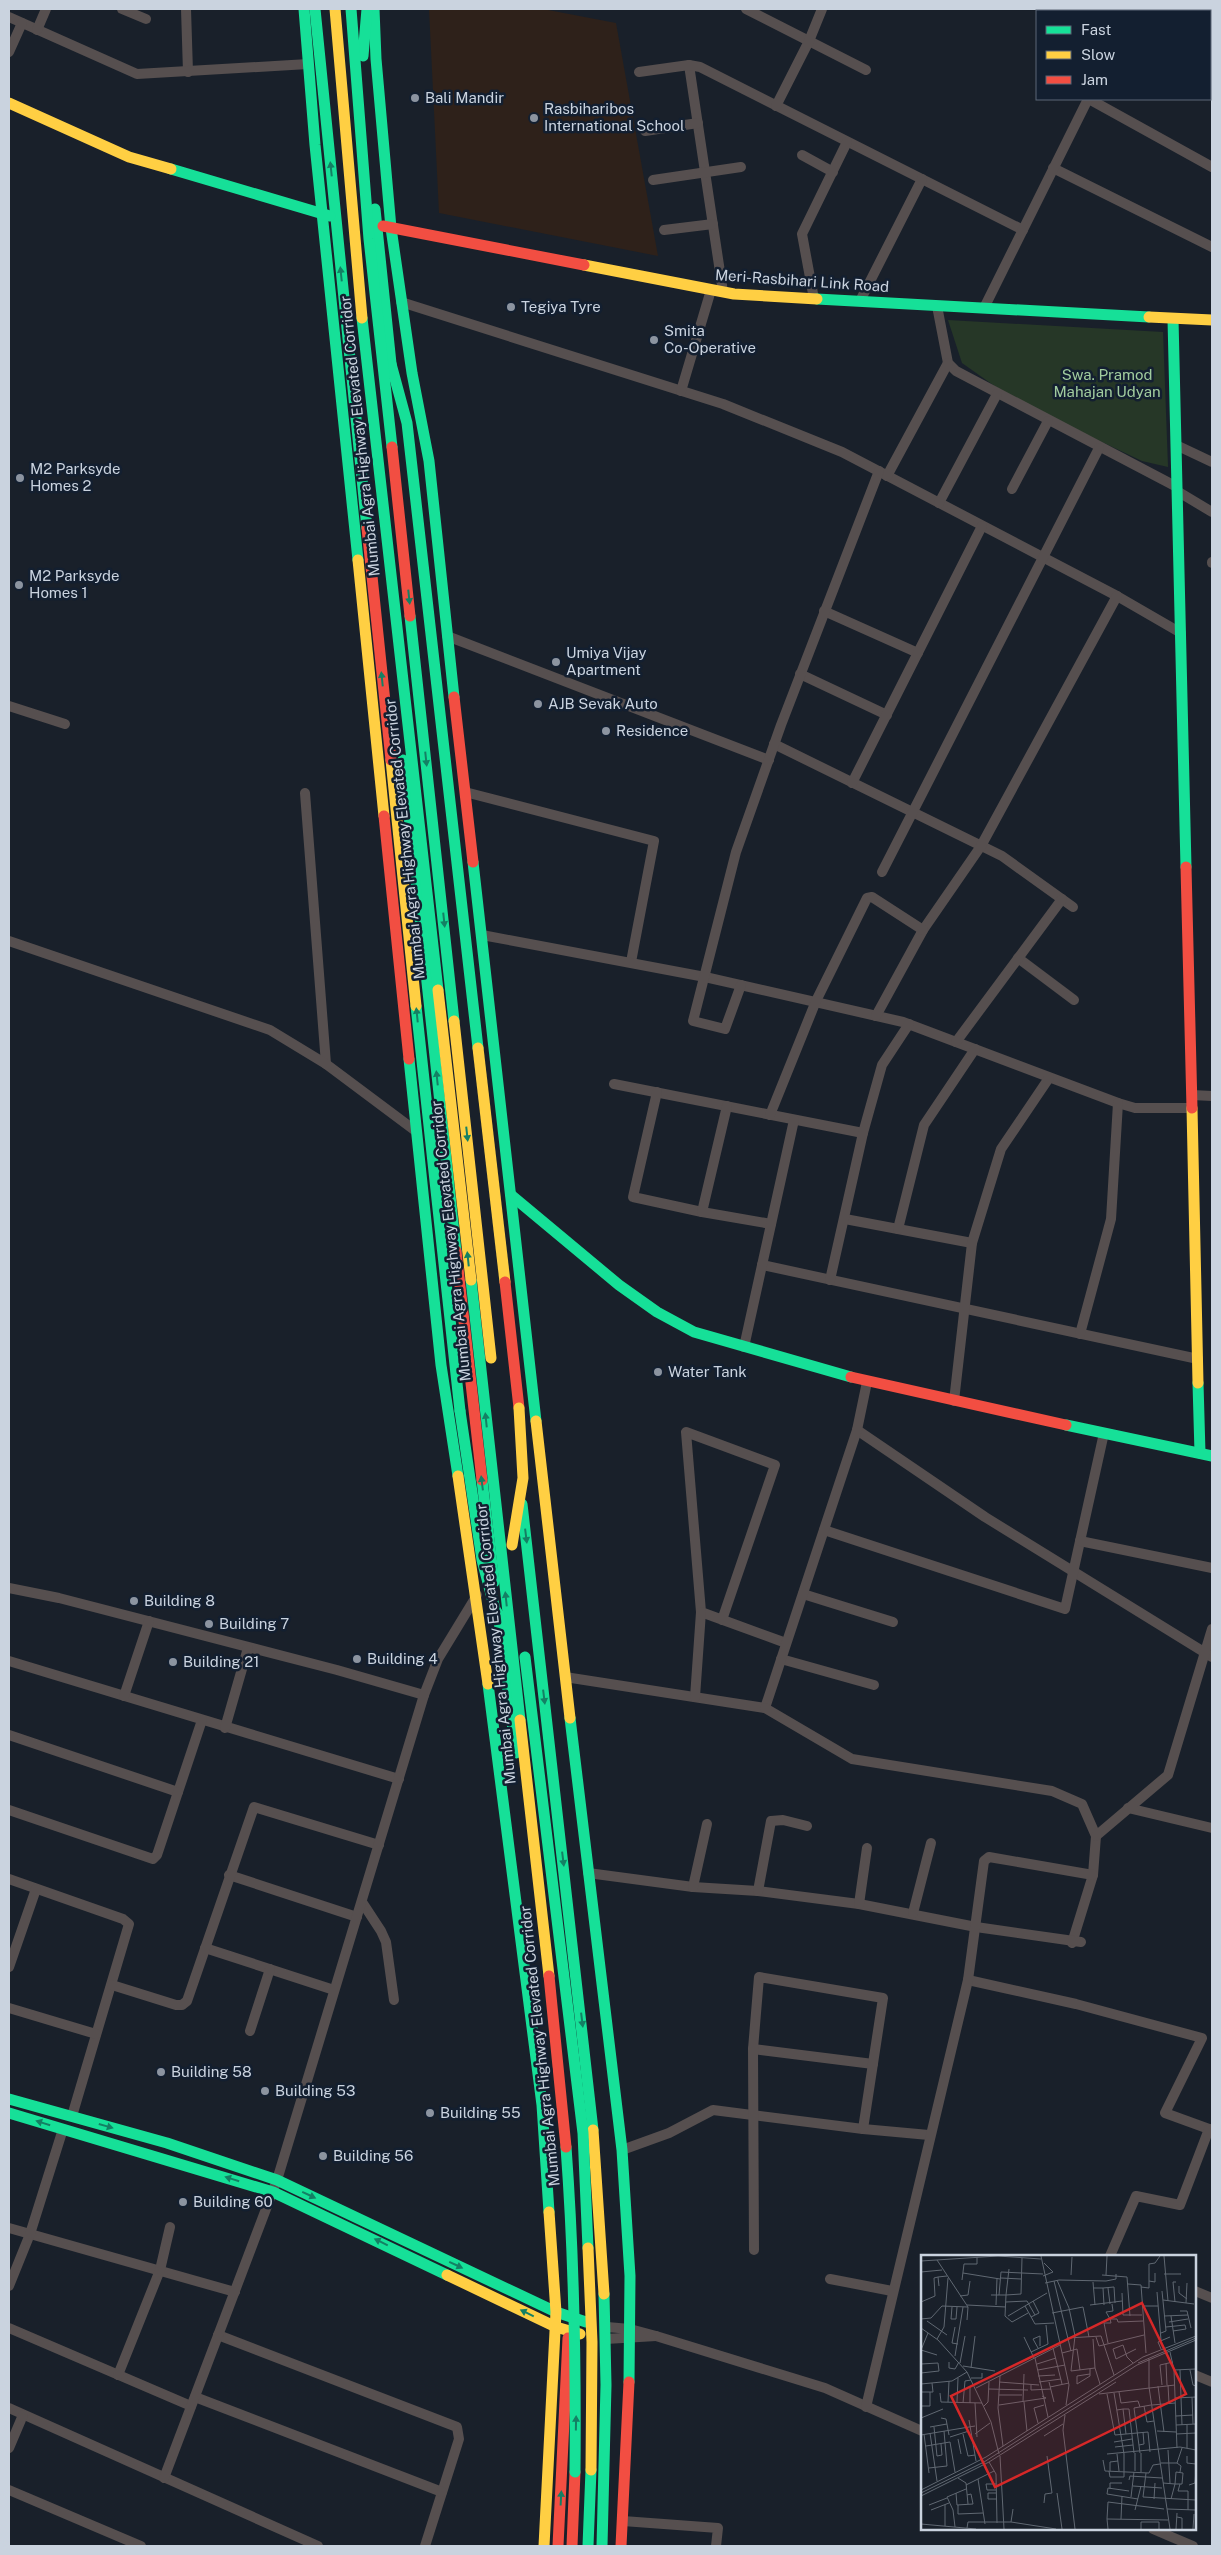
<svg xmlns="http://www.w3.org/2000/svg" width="1221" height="2555" font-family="'Public Sans',sans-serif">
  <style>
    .education { fill: #2e211a }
    .green { fill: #263727 }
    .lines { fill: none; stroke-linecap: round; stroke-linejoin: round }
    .street { stroke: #564f4f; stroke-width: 10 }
    .fast { stroke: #16e098; stroke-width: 11 }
    .slow { stroke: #ffcf43; stroke-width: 11 }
    .jam { stroke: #f24e42; stroke-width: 11 }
    .fast-bridge { stroke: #16e098; stroke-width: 11 }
    .slow-bridge { stroke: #ffcf43; stroke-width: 11 }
    .jam-bridge { stroke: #f24e42; stroke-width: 11 }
    .oneway { fill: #148064 }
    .poi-dot { fill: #8c94a0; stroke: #131f30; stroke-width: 2 }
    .labels { text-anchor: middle; stroke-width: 5; stroke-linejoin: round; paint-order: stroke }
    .poi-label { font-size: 15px; fill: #cad3df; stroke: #131f30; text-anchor: start }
    .street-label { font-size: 15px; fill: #cad3df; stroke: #131f30 }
    .park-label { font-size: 15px; fill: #a1cc9e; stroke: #131f30 }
    .inset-road { fill: none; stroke: #606872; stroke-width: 1 }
    .view { fill: #d62828; fill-opacity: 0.15; stroke: #d62828; stroke-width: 2.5 }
    .inset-edge { fill: none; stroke: #cad3df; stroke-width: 2.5 }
  </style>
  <rect width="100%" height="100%" fill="#19202a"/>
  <!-- education -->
  <path class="education" d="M429 9H543L616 23 658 256 439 213Z"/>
  <!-- green -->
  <path class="green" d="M948 320 1163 332 1168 467 1142 461 1066 425 996 387 962 363Z"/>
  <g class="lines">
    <!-- street -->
    <g class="street">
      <path d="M122 9 146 19"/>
      <path d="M186 9 188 72"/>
      <path d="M746 9 866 70"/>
      <path d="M1131 11 1132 9"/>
      <path d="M9 17 137 74 308 64"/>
      <path d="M37 30 46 9"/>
      <path d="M1210 34 1212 29"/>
      <path d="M9 52 22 23"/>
      <path d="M689 65 723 292"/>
      <path d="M639 72 689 65 700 67 1023 230"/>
      <path d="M1210 78 1212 79"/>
      <path d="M1089 99 1212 167"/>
      <path d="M776 106 809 41 822 9"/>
      <path d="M645 131 698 123"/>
      <path d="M802 155 833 172"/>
      <path d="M1053 168 1212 247"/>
      <path d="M653 180 741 167"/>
      <path d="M664 230 713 224"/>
      <path d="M814 299 802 234 847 142"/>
      <path d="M860 301 922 179"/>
      <path d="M401 302 723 404 842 452 1117 596 1181 633"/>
      <path d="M937 306 948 363 956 371 1177 487"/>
      <path d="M984 308 1088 99"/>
      <path d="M681 391 711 290"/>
      <path d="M1176 445 1212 462"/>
      <path d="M887 476 948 363"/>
      <path d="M1012 489 1048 421"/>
      <path d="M1177 491 1212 512"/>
      <path d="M939 503 997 394"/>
      <path d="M1212 563V562"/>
      <path d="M824 611 918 653"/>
      <path d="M447 636 769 760"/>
      <path d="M800 674 887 715"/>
      <path d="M9 706 65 724"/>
      <path d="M774 744 1002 856 1073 907"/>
      <path d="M852 783 982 526"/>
      <path d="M465 792 654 841 631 962"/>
      <path d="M305 793 326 1064"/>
      <path d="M882 872 1099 448"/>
      <path d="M482 935 705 977 903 1022 1118 1103 1135 1108H1192"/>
      <path d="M9 941 270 1030 326 1064 417 1132"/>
      <path d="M1018 958 1074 1000"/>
      <path d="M741 985 725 1029 693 1021 736 852 781 725 879 471"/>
      <path d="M876 1016 923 930 981 846 1117 596"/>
      <path d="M956 1042 1062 899"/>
      <path d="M614 1084 863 1133"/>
      <path d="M657 1092 633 1197 702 1212"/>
      <path d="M1192 1095 1212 1096"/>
      <path d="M727 1106 702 1212 771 1224"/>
      <path d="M770 1115 816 1001 867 898 872 897 923 930"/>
      <path d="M845 1219 972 1243"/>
      <path d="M898 1229 924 1125 975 1049"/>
      <path d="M762 1265 1198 1359"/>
      <path d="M830 1280 863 1133 882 1065 909 1024"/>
      <path d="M1080 1334 1111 1219 1118 1103"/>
      <path d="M744 1347 794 1120"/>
      <path d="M954 1401 972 1243 1001 1149 1049 1078"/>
      <path d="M857 1430 985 1517 1212 1657"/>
      <path d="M824 1530 1065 1609 1104 1433"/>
      <path d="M1080 1541 1212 1568"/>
      <path d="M9 1588 59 1598 337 1670 424 1695"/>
      <path d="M803 1594 893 1622"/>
      <path d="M722 1620 775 1465 686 1432 701 1612 786 1643"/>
      <path d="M781 1659 874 1685"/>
      <path d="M9 1661 399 1779"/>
      <path d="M565 1677 765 1708 857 1430 867 1382"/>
      <path d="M124 1696 149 1621"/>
      <path d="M695 1697 701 1612"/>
      <path d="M765 1708 852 1759 1052 1791 1082 1804 1096 1836 1093 1875 1072 1943"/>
      <path d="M225 1728 248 1648"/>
      <path d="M9 1735 178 1792 202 1720"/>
      <path d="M1128 1808 1212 1828"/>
      <path d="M9 1810 153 1859 157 1855 178 1792"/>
      <path d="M1096 1836 1168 1775 1212 1629"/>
      <path d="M588 1873 693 1887 758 1891 859 1904 976 1927 1081 1942"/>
      <path d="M229 1875 357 1917"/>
      <path d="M9 1879 123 1919 129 1924 72 2116"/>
      <path d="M693 1887 707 1824"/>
      <path d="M758 1891 771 1821 783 1820 807 1826"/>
      <path d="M362 1902 381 1931 386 1942 394 2000"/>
      <path d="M859 1904 867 1848"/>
      <path d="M913 1913 931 1843"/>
      <path d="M205 1948 334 1990"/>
      <path d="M9 1967 36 1889"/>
      <path d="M968 1980 1076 2004 1202 2038 1165 2113 1209 2129"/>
      <path d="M112 1985 176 2005H182L187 2001 254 1807 379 1845"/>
      <path d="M9 2008 96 2034"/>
      <path d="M250 2031 270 1969"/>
      <path d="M753 2049 873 2064"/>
      <path d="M622 2150 669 2133 713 2110 863 2129 929 2135"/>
      <path d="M9 2228 235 2292"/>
      <path d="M754 2250 753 2049 759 1977 883 1998 863 2129"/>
      <path d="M1110 2256 1136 2196 1180 2205 1209 2129 1212 2130"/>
      <path d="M830 2279 892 2291"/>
      <path d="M9 2286 30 2234 63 2129"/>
      <path d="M1195 2291 1212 2298"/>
      <path d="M9 2328 191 2406"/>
      <path d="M218 2335 457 2427 459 2439 425 2546"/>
      <path d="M656 2336 825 2388 922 2431"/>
      <path d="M606 2339 656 2336 630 2329 607 2327"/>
      <path d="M118 2375 160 2270 170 2227"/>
      <path d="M1195 2375 1212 2382"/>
      <path d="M195 2397 442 2492"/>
      <path d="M866 2407 968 1980 984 1861 989 1857 1093 1875"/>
      <path d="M9 2408 318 2546"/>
      <path d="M9 2448 23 2415"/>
      <path d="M164 2478 277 2180 424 1695 438 1659 477 1595"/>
      <path d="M9 2490 141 2546"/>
      <path d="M623 2521 718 2528 716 2546"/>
      <path d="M1153 2529 1193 2546"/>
    </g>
    <!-- fast -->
    <g class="fast">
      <path d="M304 9 315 145 358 560"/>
      <path d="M315 9 367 528"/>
      <path d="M374 9 376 59 391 228 412 373 429 461 454 697"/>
      <path d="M363 56 367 9"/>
      <path d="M171 169 330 216"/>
      <path d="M375 209 392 373"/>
      <path d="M817 299 1149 317"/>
      <path d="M1173 319 1186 867"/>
      <path d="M391 364 407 423 478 1048"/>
      <path d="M403 760 456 1251"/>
      <path d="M473 862 536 1421"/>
      <path d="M416 1006 460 1411"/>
      <path d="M409 1059 441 1365 458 1476"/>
      <path d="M511 1195 619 1285 657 1312 694 1332 851 1377"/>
      <path d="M1198 1383 1200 1453"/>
      <path d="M1066 1425 1212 1456"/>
      <path d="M482 1480 494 1582"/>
      <path d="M522 1504 593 2130"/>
      <path d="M498 1614 516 1753"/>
      <path d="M488 1684 542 2105 549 2212"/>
      <path d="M570 1718 622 2150 630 2276 629 2382"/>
      <path d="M9 2099 167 2143 277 2180 556 2312 586 2322"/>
      <path d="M9 2113 273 2192 447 2275"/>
      <path d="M588 2546 591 2470"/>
      <path d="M602 2546 606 2385 604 2294"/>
    </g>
    <!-- slow -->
    <g class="slow">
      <path d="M9 103 129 157 171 169"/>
      <path d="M584 265 734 294 817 299"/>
      <path d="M1149 317 1212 320"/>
      <path d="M358 560 384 816"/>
      <path d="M391 760 416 1006"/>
      <path d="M478 1048 505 1282"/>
      <path d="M1192 1108 1198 1383"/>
      <path d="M536 1421 570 1718"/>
      <path d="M458 1476 488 1684"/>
      <path d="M593 2130 604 2294"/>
      <path d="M447 2275 556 2327 580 2334"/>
      <path d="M544 2546 556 2312 549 2212"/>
    </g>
    <!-- jam -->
    <g class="jam">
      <path d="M383 226 584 265"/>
      <path d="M367 528 391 760"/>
      <path d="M454 697 473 862"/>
      <path d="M384 816 409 1059"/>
      <path d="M1186 867 1192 1108"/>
      <path d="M456 1251 482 1480"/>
      <path d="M505 1282 519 1408"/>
      <path d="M851 1377 1066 1425"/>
      <path d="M558 2546 568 2338"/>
      <path d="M572 2546 575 2472"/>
      <path d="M621 2546 629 2382"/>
    </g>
    <!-- fast-bridge -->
    <g class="fast-bridge">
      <path d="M351 9 369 239 392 447"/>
      <path d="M362 318 438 990"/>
      <path d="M410 616 454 1021"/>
      <path d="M471 1280 520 1720"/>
      <path d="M460 1411 482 1560 495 1609 507 1629"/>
      <path d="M525 1657 583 2133 588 2248"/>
      <path d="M566 2147C574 2255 576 2363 575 2472"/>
    </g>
    <!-- slow-bridge -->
    <g class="slow-bridge">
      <path d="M335 9 362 318"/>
      <path d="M438 990 471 1280"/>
      <path d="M454 1021 491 1358"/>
      <path d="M512 1545 523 1478 519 1408"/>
      <path d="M520 1720 549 1976"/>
      <path d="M588 2248 592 2342 591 2470"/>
    </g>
    <!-- jam-bridge -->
    <g class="jam-bridge">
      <path d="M392 447 410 616"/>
      <path d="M549 1976 566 2147"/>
    </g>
  </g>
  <!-- one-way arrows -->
  <defs><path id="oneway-solid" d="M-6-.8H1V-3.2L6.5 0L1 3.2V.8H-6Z" transform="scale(1.25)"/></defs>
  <g class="oneway">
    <use href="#oneway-solid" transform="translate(331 169) rotate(-96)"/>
    <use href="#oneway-solid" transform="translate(341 274) rotate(-96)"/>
    <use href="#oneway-solid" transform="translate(409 597) rotate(84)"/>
    <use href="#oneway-solid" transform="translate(382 679) rotate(-96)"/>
    <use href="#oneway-solid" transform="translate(426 759) rotate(84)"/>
    <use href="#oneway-solid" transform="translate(444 920) rotate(84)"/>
    <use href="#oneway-solid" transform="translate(417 1015) rotate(-96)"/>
    <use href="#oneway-solid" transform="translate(437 1078) rotate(-96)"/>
    <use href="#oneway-solid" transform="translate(467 1134) rotate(84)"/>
    <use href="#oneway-solid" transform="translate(468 1259) rotate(-96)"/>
    <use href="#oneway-solid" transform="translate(486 1420) rotate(-96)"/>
    <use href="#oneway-solid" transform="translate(482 1483) rotate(-97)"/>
    <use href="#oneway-solid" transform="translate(526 1536) rotate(83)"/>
    <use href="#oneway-solid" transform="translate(506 1599) rotate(-96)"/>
    <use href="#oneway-solid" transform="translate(544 1697) rotate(83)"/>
    <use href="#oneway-solid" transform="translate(563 1859) rotate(83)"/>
    <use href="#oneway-solid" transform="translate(582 2020) rotate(83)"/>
    <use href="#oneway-solid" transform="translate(43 2123) rotate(-163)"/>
    <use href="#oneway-solid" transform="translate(106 2126) rotate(16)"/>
    <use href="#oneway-solid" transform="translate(232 2179) rotate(-163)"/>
    <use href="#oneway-solid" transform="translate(309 2195) rotate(25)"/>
    <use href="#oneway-solid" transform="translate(381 2242) rotate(-154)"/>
    <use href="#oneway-solid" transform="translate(456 2265) rotate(25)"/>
    <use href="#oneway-solid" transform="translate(527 2313) rotate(-154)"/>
    <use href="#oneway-solid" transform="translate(576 2423) rotate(-89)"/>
    <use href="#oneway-solid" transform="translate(561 2498) rotate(-87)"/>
  </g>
  <!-- markers -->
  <g class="poi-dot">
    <circle cx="415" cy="98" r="5"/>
    <circle cx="534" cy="118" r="5"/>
    <circle cx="511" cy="307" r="5"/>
    <circle cx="654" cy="340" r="5"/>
    <circle cx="20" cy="478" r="5"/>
    <circle cx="19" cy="585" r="5"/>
    <circle cx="556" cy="662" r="5"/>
    <circle cx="538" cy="704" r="5"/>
    <circle cx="606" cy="731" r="5"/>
    <circle cx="658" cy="1372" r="5"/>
    <circle cx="134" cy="1601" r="5"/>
    <circle cx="209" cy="1624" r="5"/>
    <circle cx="357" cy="1659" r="5"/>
    <circle cx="173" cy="1662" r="5"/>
    <circle cx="161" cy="2072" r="5"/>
    <circle cx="265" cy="2091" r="5"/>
    <circle cx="430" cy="2113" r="5"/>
    <circle cx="323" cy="2156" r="5"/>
    <circle cx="183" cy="2202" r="5"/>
  </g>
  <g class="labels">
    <!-- poi labels -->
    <g class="poi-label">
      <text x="425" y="103">Bali Mandir</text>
      <text x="544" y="114">Rasbiharibos<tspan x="544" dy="17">International School</tspan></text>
      <text x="521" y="312">Tegiya Tyre</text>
      <text x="664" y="336">Smita<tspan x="664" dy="17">Co-Operative</tspan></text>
      <text x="30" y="474">M2 Parksyde<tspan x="30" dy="17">Homes 2</tspan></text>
      <text x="29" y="581">M2 Parksyde<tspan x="29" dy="17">Homes 1</tspan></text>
      <text x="566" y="658">Umiya Vijay<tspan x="566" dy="17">Apartment</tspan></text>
      <text x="548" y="709">AJB Sevak Auto</text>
      <text x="616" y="736">Residence</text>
      <text x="668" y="1377">Water Tank</text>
      <text x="144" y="1606">Building 8</text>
      <text x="219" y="1629">Building 7</text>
      <text x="367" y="1664">Building 4</text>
      <text x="183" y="1667">Building 21</text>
      <text x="171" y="2077">Building 58</text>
      <text x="275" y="2096">Building 53</text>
      <text x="440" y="2118">Building 55</text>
      <text x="333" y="2161">Building 56</text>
      <text x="193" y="2207">Building 60</text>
    </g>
    <!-- street labels -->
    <g class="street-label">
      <text transform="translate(802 281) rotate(4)" y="5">Meri-Rasbihari Link Road</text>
      <text transform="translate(360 436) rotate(-96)" y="5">Mumbai Agra Highway Elevated Corridor</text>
      <text transform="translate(405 839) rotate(-96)" y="5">Mumbai Agra Highway Elevated Corridor</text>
      <text transform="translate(451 1241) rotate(-96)" y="5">Mumbai Agra Highway Elevated Corridor</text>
      <text transform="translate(496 1644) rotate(-96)" y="5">Mumbai Agra Highway Elevated Corridor</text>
      <text transform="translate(540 2046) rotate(-96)" y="5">Mumbai Agra Highway Elevated Corridor</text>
    </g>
    <!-- park labels -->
    <g class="park-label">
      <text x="1107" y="380">Swa. Pramod<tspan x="1107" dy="17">Mahajan Udyan</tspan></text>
    </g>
  </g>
  <!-- overview -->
  <g transform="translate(921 2255)">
    <rect width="275" height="275" fill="#19202a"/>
    <path class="inset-road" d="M120 1 148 130 145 150M243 1 247 46M101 3 100 39 85 40 84 61 91 67 107 58M16 5 47 52 46 65M0 6 77 1 120 4M43 9H56V2M0 17 21 15M42 18 79 24M243 19H260M150 20 151 2M181 20 206 22 209 61M185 20 186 1M122 21 132 17 123 8M80 23 100 24M41 25 43 9M136 25 148 53 154 81 150 116M133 26 150 96M228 26 234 27V18M172 27 174 50M124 28 138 25 185 26 195 24V19M207 29 220 30 225 98M18 31 17 22 26 21M258 31V38L266 44M220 32 228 33V9L234 8 239 1M173 33H182L183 50M182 33 193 32 194 48M187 33 189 49M236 37 240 85M201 38 202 60H221M70 40H85L88 14M78 40 80 17 122 19M39 41 47 40 49 26M242 45 273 49M0 47 14 41 13 23 17 22M85 47 106 46 114 60M254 47 252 27H255M265 48 266 28M191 49 192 56 185 57 189 64H196L197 67 222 66M46 50 85 52M75 50 76 23M169 50 201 46M104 51 114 69 133 68M221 51H237M31 52 30 64H35L36 52M259 56H266L270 73M131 58 162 52 168 82M87 61 126 38M243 61 267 60M250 61 254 88M110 62 118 58 112 46M0 64 10 63 21 51 47 52M6 66 26 80M248 67 267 64M34 72 31 88 37 89M245 72 264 70 265 74 252 76M0 73 17 85 46 117 70 167 78 199M240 78 245 76 241 36M180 81 193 120M103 82 113 103M175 82 178 91 223 80M147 83 180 81M16 84 23 72 27 23M172 84 174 113M187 88 183 68H190L189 64M202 90 192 94 195 104 215 94M202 90 206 102 212 108M117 93 112 84 119 81V91M132 93 141 129M240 94 237 87 249 82M0 95 7 78M0 95 16 100M110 97 127 89 125 70M249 97 253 115 256 193M141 98 156 94 159 115M34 101 42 52M114 103 127 162M228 104V132L249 274M28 107V113L34 114 38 107M39 108 44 81M217 108 275 83M0 109 17 108 18 116 0 118M116 109 135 103M245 109 246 130M42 111 74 116M50 113 54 81M169 114V121L156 129V121L169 119M117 115 144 110M253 115 275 114M259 115 261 170M269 115 272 130 275 131M150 116 174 113 179 129M79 121 77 153 82 191M117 121 134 120M50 123H61V118M78 127 118 130M118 127 140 124M128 127 133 147M0 129 31 126 46 117M110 130V135L130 134M241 130 239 110 252 107M247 130 248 148M237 131 243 177M129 132 148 128M55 133 139 90M68 134 107 135M0 137H12L11 128M198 137 200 148 217 146 219 152M19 138 20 147 61 148M178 139 254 130M186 139 194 180 227 177 229 197M78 140H101M271 142 272 169M254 143 275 142M27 147 28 126M36 147 37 123M102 147 103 119M103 147 106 176M42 148 44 126 50 125M49 148V131M54 148 56 182M78 150 125 143 121 141M231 150 254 148M0 151H9V137M63 151 67 147 68 127M223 151 226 167 233 166M202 154H208L213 198M196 155 202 154 205 179M144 160 142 175 154 274M255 161 272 160M0 163 22 154M20 163 25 164 28 180M48 165 55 206M117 168 113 153 123 150M255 170 275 169M9 172 26 169M13 172 16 201M236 176 255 177M9 178 16 226M3 179 8 218M42 179 47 201 54 200M54 179 69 168M255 179 275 178M0 180 54 171M123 181 142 169M29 182 48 176M37 184 40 199M193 187 211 184M218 190 223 189 222 177M5 191 29 187 34 217M194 192 212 190M266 193V170M247 195 249 228M219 198 213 153 230 150M220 198V217M186 199 259 192 275 195M196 199 198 216M16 201 21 200 20 189M79 201 83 274M126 201 131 238M266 201V208L275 209M182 205 184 216 228 218 232 210 239 209M68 207 75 219 76 268M240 208H256L260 211 259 217M256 208 261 193M8 213 26 211 23 176M188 216 189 222H203V199L193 138M189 216V207L197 206M214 216V198M255 217 262 218 261 229H254ZM225 218 222 242 275 245M37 223 45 228 47 249M57 224 64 269M208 225 209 221 241 223M242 228 254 229 250 244M75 229H65L66 235H75M259 229 257 236H267V255M45 230 73 216M268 230 274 228 275 214M212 231 241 233M189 234V228H201M0 235 65 202 222 102 275 81M208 236 187 233 186 239 217 244M0 238 63 207 216 110 275 85M35 238 36 250 52 249 50 239 46 240M75 238H67V244H76M136 238 141 274M0 241 68 207 195 127M210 242 213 217M233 244 234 228M123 248 124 239 131 238M8 250 26 243M24 250V271M37 250V259L62 258M246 254 275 255M10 255 28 248M214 255 220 231M256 262 261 263V274M186 264 187 247 243 254M200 264 201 241M90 267 135 274M0 269 55 274M34 272 32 255 26 242 45 234M46 273 47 267H90L92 254M187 274 186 264 247 265M220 274V267H238V274M255 274 256 258M272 274 273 259"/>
    <path class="view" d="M221 48 265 139 74 232 30 141Z"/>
    <rect width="275" height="275" class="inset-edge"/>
  </g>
  <!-- border -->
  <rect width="1221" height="2555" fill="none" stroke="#cad3df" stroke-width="20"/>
  <!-- legend -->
  <rect x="1036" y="10" width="175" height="90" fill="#131f30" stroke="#5c6776"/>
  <rect x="1046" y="26" width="25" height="8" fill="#16e098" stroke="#5c6776"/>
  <text x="1081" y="35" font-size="15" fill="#cad3df">Fast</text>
  <rect x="1046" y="51" width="25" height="8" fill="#ffcf43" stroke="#5c6776"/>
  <text x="1081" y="60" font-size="15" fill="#cad3df">Slow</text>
  <rect x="1046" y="76" width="25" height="8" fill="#f24e42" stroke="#5c6776"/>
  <text x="1081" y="85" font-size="15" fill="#cad3df">Jam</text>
</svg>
